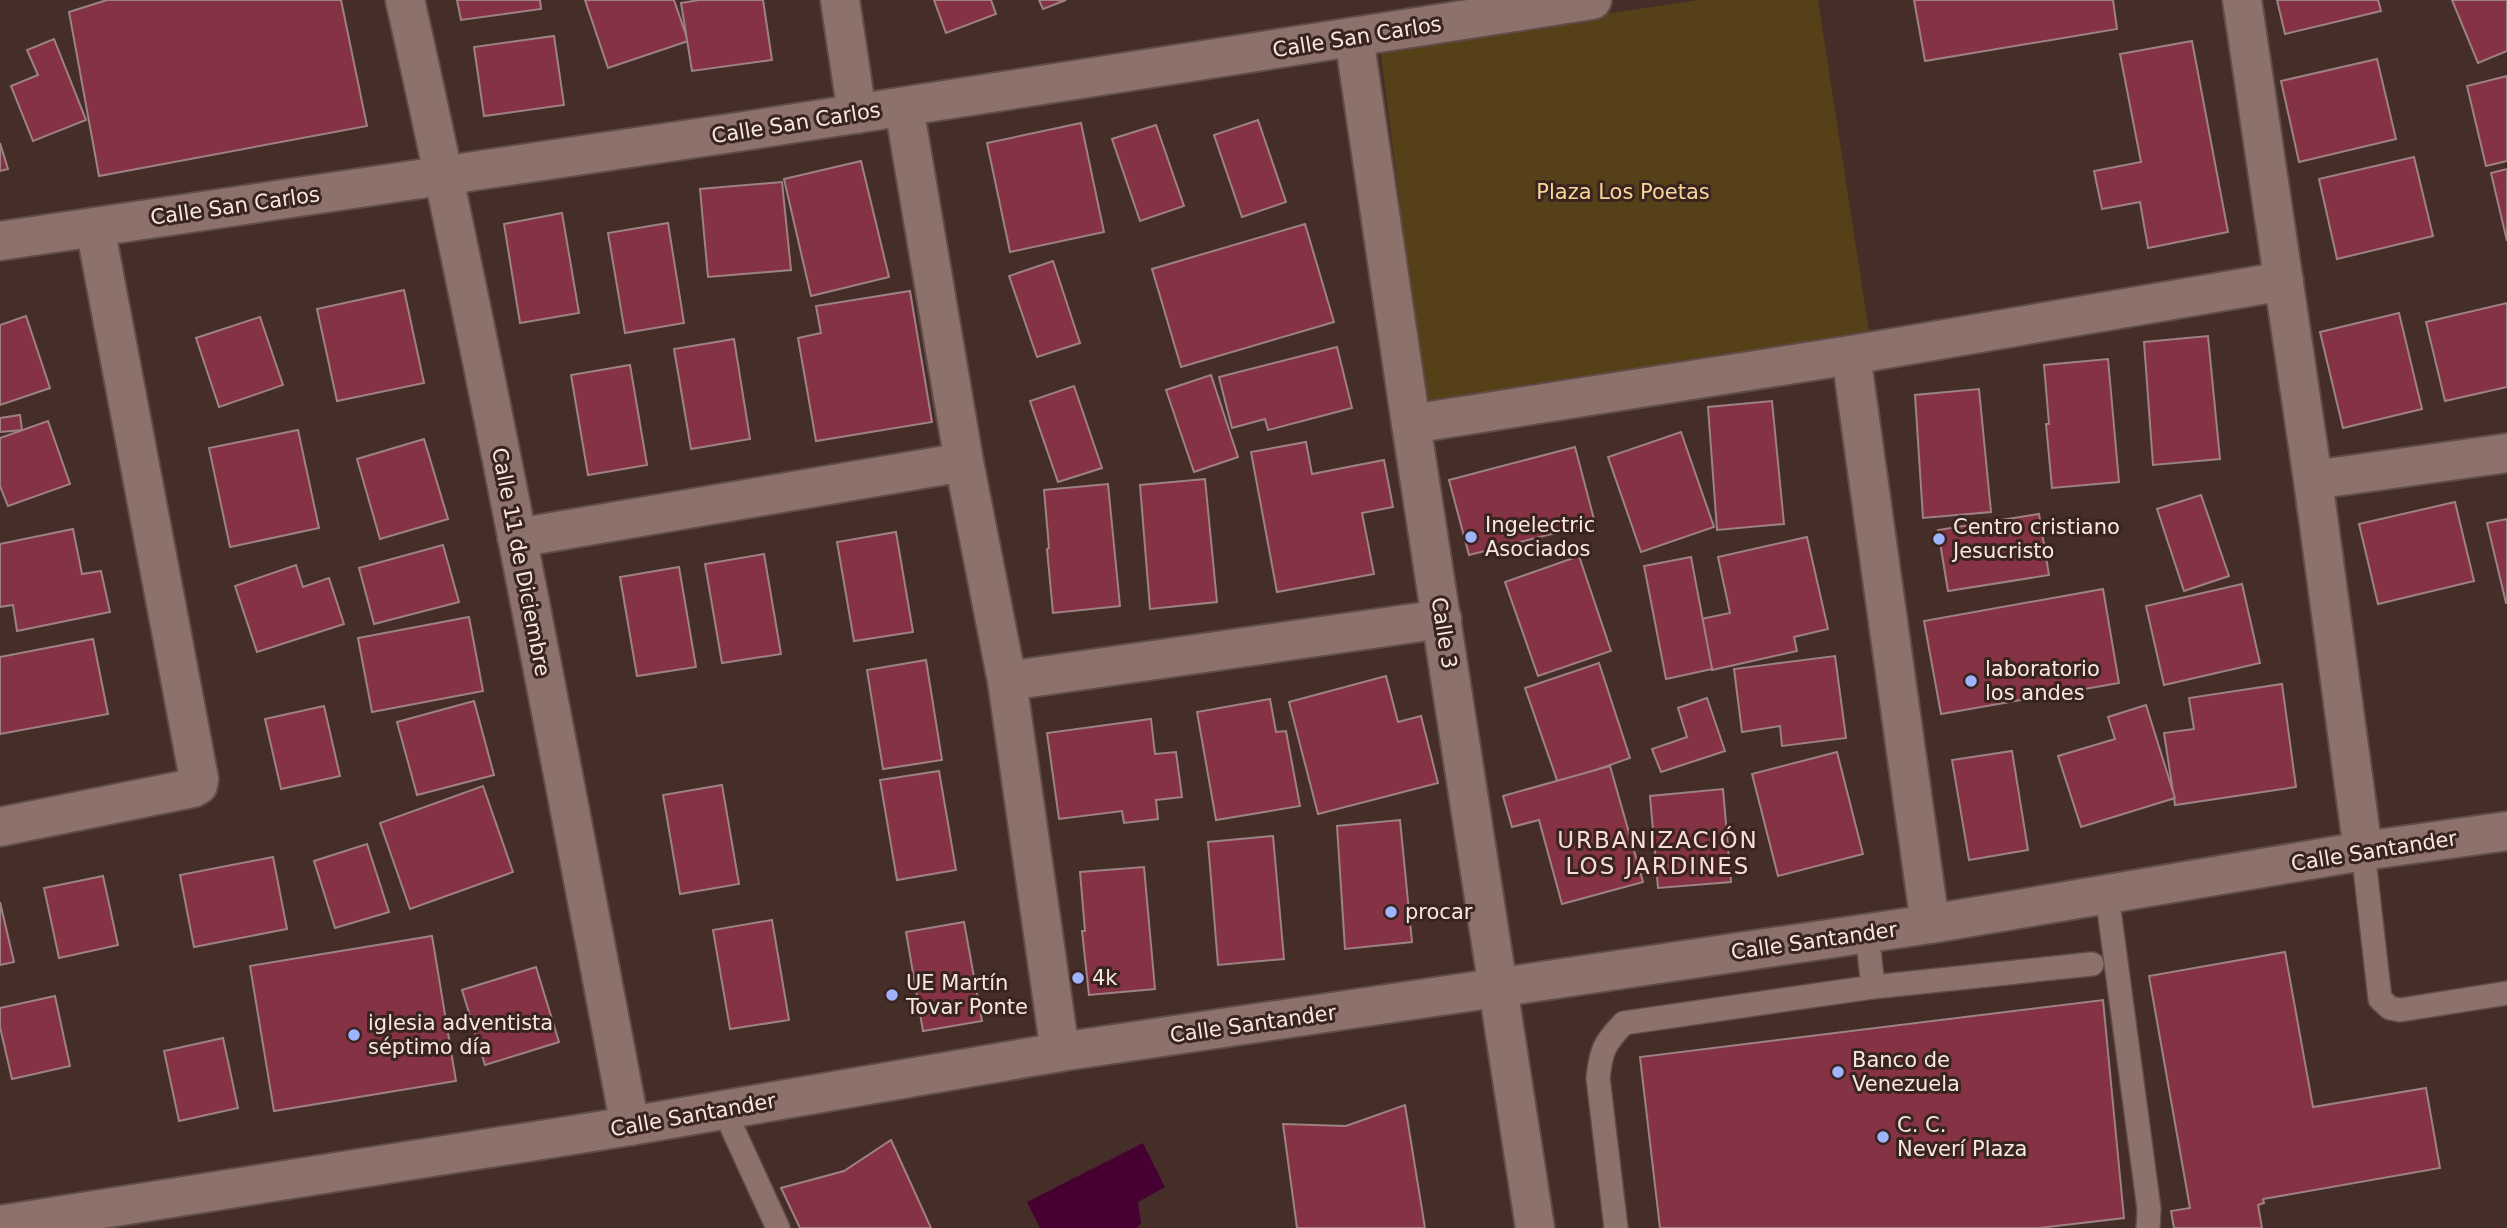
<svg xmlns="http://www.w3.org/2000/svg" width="2507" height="1228" font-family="'DejaVu Sans',sans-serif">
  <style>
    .green { fill: #554018 }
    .water { fill: #470032 }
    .building { fill: #853245; stroke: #9e8185; stroke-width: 2 }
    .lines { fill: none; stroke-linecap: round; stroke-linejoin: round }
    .lane-casing { stroke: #604c48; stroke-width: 26 }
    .street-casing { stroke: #604c48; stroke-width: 42 }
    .lane { stroke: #8d726c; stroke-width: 23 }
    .street { stroke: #8d726c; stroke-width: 38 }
    .poi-dot { fill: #a0b3fd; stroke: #3a241f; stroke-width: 2.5 }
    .labels { text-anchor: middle; stroke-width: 6; stroke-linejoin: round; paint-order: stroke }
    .street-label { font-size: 21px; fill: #f8e8e4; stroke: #3a241f }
    .park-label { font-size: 21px; fill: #f9d699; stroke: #3a241f }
    .poi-label { font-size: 21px; fill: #f8e8e4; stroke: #3a241f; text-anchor: start }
    .neighbourhood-label { font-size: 23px; letter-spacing: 2px; fill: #fbdcd5; stroke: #3a241f }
  </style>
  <rect width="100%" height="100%" fill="#452e28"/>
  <!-- green -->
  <path class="green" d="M1700 0H1818L1870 338 1425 401 1380 47Z"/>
  <!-- water -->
  <path class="water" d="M1143 1143 1165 1187 1138 1202 1141 1223 1137 1228H1040L1027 1202Z"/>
  <!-- building -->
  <g class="building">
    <path d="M107 0H341L367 126 99 176 69 12Z"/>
    <path d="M457 0H540L541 9 461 20Z"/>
    <path d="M585 0H674L688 41 608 68Z"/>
    <path d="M699 0H763L772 60 692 71 681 3Z"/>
    <path d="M934 0H991L996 14 946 33Z"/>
    <path d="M1039 0H1066L1043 9Z"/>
    <path d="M1914 0H2113L2117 29 1925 61Z"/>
    <path d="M2277 0H2378L2381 11 2285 34Z"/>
    <path d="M2452 0H2507V51L2478 63Z"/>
    <path d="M554 36 564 105 484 116 474 47Z"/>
    <path d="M54 39 86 120 33 141 11 86 38 75 27 50Z"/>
    <path d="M2192 41 2228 232 2148 248 2140 202 2102 209 2094 171 2141 162 2120 54Z"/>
    <path d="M2377 59 2396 139 2299 162 2281 81Z"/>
    <path d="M2507 76V161L2486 166 2467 86Z"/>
    <path d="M1258 120 1286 202 1242 217 1214 135Z"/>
    <path d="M1081 123 1104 232 1010 252 987 143Z"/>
    <path d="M1156 125 1184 206 1140 221 1112 139Z"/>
    <path d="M0 143 8 169 0 171Z"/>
    <path d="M2414 157 2433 236 2337 259 2319 179Z"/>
    <path d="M861 161 889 277 811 296 784 179Z"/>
    <path d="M2507 169V241L2491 173Z"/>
    <path d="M782 182 791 270 708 277 700 189Z"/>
    <path d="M562 213 579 313 520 323 504 224Z"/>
    <path d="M668 223 684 323 625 333 608 233Z"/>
    <path d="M1305 224 1334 322 1181 367 1152 269Z"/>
    <path d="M1053 261 1080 343 1037 357 1009 276Z"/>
    <path d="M404 290 424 383 337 401 317 309Z"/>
    <path d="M910 291 932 422 816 441 798 338 821 333 816 306Z"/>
    <path d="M2507 303V387L2445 401 2426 322Z"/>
    <path d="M2399 313 2422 409 2343 428 2320 332Z"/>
    <path d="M26 316 50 388 0 405V325Z"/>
    <path d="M260 317 283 385 219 407 196 338Z"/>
    <path d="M2208 336 2220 459 2153 465 2144 342Z"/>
    <path d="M734 339 750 439 691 449 674 349Z"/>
    <path d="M1337 347 1352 408 1268 430 1265 419 1232 428 1219 377Z"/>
    <path d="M2108 359 2119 482 2052 488 2046 424H2049L2044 365Z"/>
    <path d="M630 365 647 465 588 475 571 375Z"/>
    <path d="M1211 375 1238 457 1194 472 1166 390Z"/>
    <path d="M1074 386 1102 468 1058 482 1030 401Z"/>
    <path d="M1979 389 1991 512 1923 518 1915 395Z"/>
    <path d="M1772 401 1784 524 1717 530 1708 407Z"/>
    <path d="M20 415 22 430 0 432V418Z"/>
    <path d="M48 421 70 484 8 506 0 486V438Z"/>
    <path d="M298 430 319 528 230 547 209 448Z"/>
    <path d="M1681 432 1714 527 1641 552 1608 457Z"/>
    <path d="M424 439 448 519 380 539 357 459Z"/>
    <path d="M1306 442 1312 474 1384 460 1393 507 1362 513 1374 574 1277 592 1251 452Z"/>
    <path d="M1575 447 1595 523 1469 555 1449 480Z"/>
    <path d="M1205 479 1217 602 1150 609 1140 485Z"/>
    <path d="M1108 484 1120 606 1053 613 1047 549 1049 548 1044 490Z"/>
    <path d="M2201 495 2229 576 2184 591 2157 509Z"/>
    <path d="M2455 502 2474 581 2378 604 2359 524Z"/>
    <path d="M2039 514 2049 575 1948 591 1938 530Z"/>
    <path d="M2507 519V603H2506L2487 523Z"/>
    <path d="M73 529 82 574 101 571 110 612 17 631 13 605 0 607V544Z"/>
    <path d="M896 532 913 632 854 641 837 542Z"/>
    <path d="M1807 537 1828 629 1794 637 1797 651 1712 670 1701 619 1730 613 1718 557Z"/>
    <path d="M443 545 459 602 374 624 359 568Z"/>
    <path d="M764 554 781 654 722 663 705 564Z"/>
    <path d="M1579 556 1611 651 1538 676 1505 582Z"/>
    <path d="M1691 557 1712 669 1666 679 1644 566Z"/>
    <path d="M296 565 303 587 329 578 344 624 257 652 235 586Z"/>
    <path d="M679 567 696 667 637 676 620 577Z"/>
    <path d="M2242 584 2260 663 2164 685 2146 606Z"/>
    <path d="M2103 589 2119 683 1941 714 1924 621Z"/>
    <path d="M469 617 483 691 372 712 358 638Z"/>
    <path d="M93 639 108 714 0 734V657Z"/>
    <path d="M1835 656 1846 738 1782 746 1780 726 1742 732 1734 669Z"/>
    <path d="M926 660 942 760 883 769 867 670Z"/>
    <path d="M1599 663 1630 758 1558 783 1525 688Z"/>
    <path d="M1386 676 1398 722 1421 716 1438 783 1318 814 1289 702Z"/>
    <path d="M2282 684 2296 787 2175 805 2164 733 2194 729 2189 698Z"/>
    <path d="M1707 698 1725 751 1661 772 1652 749 1687 737 1678 708Z"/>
    <path d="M1270 699 1276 732 1286 731 1300 806 1216 820 1197 712Z"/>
    <path d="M474 701 494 775 417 795 397 722Z"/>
    <path d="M2146 705 2175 798 2081 827 2058 756 2115 739 2108 717Z"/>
    <path d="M324 706 340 776 281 789 265 719Z"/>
    <path d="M1151 719 1155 754 1176 752 1182 797 1156 800 1158 819 1124 823 1122 811 1059 819 1047 733Z"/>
    <path d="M2012 751 2028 850 1969 860 1952 760Z"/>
    <path d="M1837 752 1863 854 1778 876 1752 774Z"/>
    <path d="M1610 766 1643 882 1562 904 1539 820 1512 827 1503 796Z"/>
    <path d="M939 771 956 870 897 880 880 780Z"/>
    <path d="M722 785 739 884 680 894 663 795Z"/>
    <path d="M483 786 513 872 410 909 380 823Z"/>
    <path d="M1723 789 1731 882 1658 888 1650 796Z"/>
    <path d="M1400 820 1412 942 1345 949 1337 826Z"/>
    <path d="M1273 836 1284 959 1218 965 1208 842Z"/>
    <path d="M367 844 389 912 335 928 314 861Z"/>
    <path d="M273 857 287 929 194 947 180 875Z"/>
    <path d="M1144 867 1155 989 1089 995 1082 931H1085L1080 872Z"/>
    <path d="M103 876 118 945 59 958 44 888Z"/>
    <path d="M0 902 14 962 0 965Z"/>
    <path d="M772 920 789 1020 730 1029 713 930Z"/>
    <path d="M964 922 982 1021 923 1031 906 932Z"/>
    <path d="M432 936 456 1081 274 1111 250 966Z"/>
    <path d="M2285 952 2313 1107 2426 1088 2440 1168 2263 1199 2264 1203 2258 1205 2262 1228H2174L2171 1211 2190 1208 2149 976Z"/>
    <path d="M536 967 559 1042 485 1065 462 990Z"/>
    <path d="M55 996 70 1066 12 1079 0 1027V1008Z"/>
    <path d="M2103 1000 2124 1218 2039 1228H1660L1640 1057Z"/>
    <path d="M223 1038 238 1108 179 1121 164 1051Z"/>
    <path d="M1405 1105 1425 1228H1297L1283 1124 1346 1126Z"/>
    <path d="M891 1140 931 1228H800L781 1188 844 1171Z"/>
  </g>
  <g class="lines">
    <!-- lane casing -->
    <g class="lane-casing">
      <g id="lane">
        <path d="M2363 851 2380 999 2390 1008 2400 1010 2507 993"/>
        <path d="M2107 895 2149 1209 2148 1228"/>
        <path d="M1873 987 2092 964"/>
        <path d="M724 1110 778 1228"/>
        <path d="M1616 1228 1598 1078C1601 1051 1604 1043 1624 1023L1873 987 1867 933"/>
      </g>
    </g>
    <!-- street casing -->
    <g class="street-casing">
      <g id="street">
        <path d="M405 0C489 373 558 750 630 1126"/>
        <path d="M840 0 857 114"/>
        <path d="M2242 0 2313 480 2363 851"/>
        <path d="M1354 37 1411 424 1535 1228"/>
        <path d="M904 107 964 462 1007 681 1060 1052"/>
        <path d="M0 241 738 132 1592 0"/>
        <path d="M1851 355 1930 924"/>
        <path d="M1411 424 1851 355 2284 281"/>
        <path d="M2313 480 2507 453"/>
        <path d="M517 538 964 462"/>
        <path d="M1007 681 1442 619"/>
        <path d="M0 827 193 788 198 785 199 779 95 227"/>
        <path d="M0 1225 630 1126 1060 1052 1930 924 2363 851 2507 831"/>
      </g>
    </g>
    <!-- lane -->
    <use href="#lane" class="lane"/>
    <!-- street -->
    <use href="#street" class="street"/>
  </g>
  <!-- markers -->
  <g class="poi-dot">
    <circle cx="1471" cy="537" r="7"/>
    <circle cx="1939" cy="539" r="7"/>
    <circle cx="1971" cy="681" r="7"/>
    <circle cx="1391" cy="912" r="7"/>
    <circle cx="1078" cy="978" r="7"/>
    <circle cx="892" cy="995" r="7"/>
    <circle cx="354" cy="1035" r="7"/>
    <circle cx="1838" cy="1072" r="7"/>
    <circle cx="1883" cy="1137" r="7"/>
  </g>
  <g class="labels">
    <!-- street labels -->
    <g class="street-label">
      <text transform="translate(1357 37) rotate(-9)" y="7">Calle San Carlos</text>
      <text transform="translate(796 123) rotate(-9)" y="7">Calle San Carlos</text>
      <text transform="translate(235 206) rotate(-8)" y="7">Calle San Carlos</text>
      <text transform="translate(521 562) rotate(79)" y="7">Calle 11 de Diciembre</text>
      <text transform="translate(1444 633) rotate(81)" y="7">Calle 3</text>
      <text transform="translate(2374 851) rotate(-9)" y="7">Calle Santander</text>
      <text transform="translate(1814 941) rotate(-8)" y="7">Calle Santander</text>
      <text transform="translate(1253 1024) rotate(-8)" y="7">Calle Santander</text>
      <text transform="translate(693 1115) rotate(-10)" y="7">Calle Santander</text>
    </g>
    <!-- park labels -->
    <g class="park-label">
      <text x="1623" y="199">Plaza Los Poetas</text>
    </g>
    <!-- poi labels -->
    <g class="poi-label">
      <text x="1485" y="532">Ingelectric<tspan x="1485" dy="24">Asociados</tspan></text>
      <text x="1953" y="534">Centro cristiano<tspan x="1953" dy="24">Jesucristo</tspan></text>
      <text x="1985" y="676">laboratorio<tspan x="1985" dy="24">los andes</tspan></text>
      <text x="1405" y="919">procar</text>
      <text x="1092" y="985">4k</text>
      <text x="906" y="990">UE Martín<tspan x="906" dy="24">Tovar Ponte</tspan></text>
      <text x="368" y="1030">iglesia adventista<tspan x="368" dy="24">séptimo día</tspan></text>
      <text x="1852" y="1067">Banco de<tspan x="1852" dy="24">Venezuela</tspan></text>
      <text x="1897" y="1132">C. C.<tspan x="1897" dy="24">Neverí Plaza</tspan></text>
    </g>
    <!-- neighbourhood labels -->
    <g class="neighbourhood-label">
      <text x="1658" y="848">URBANIZACIÓN<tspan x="1658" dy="26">LOS JARDINES</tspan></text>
    </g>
  </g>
</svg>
